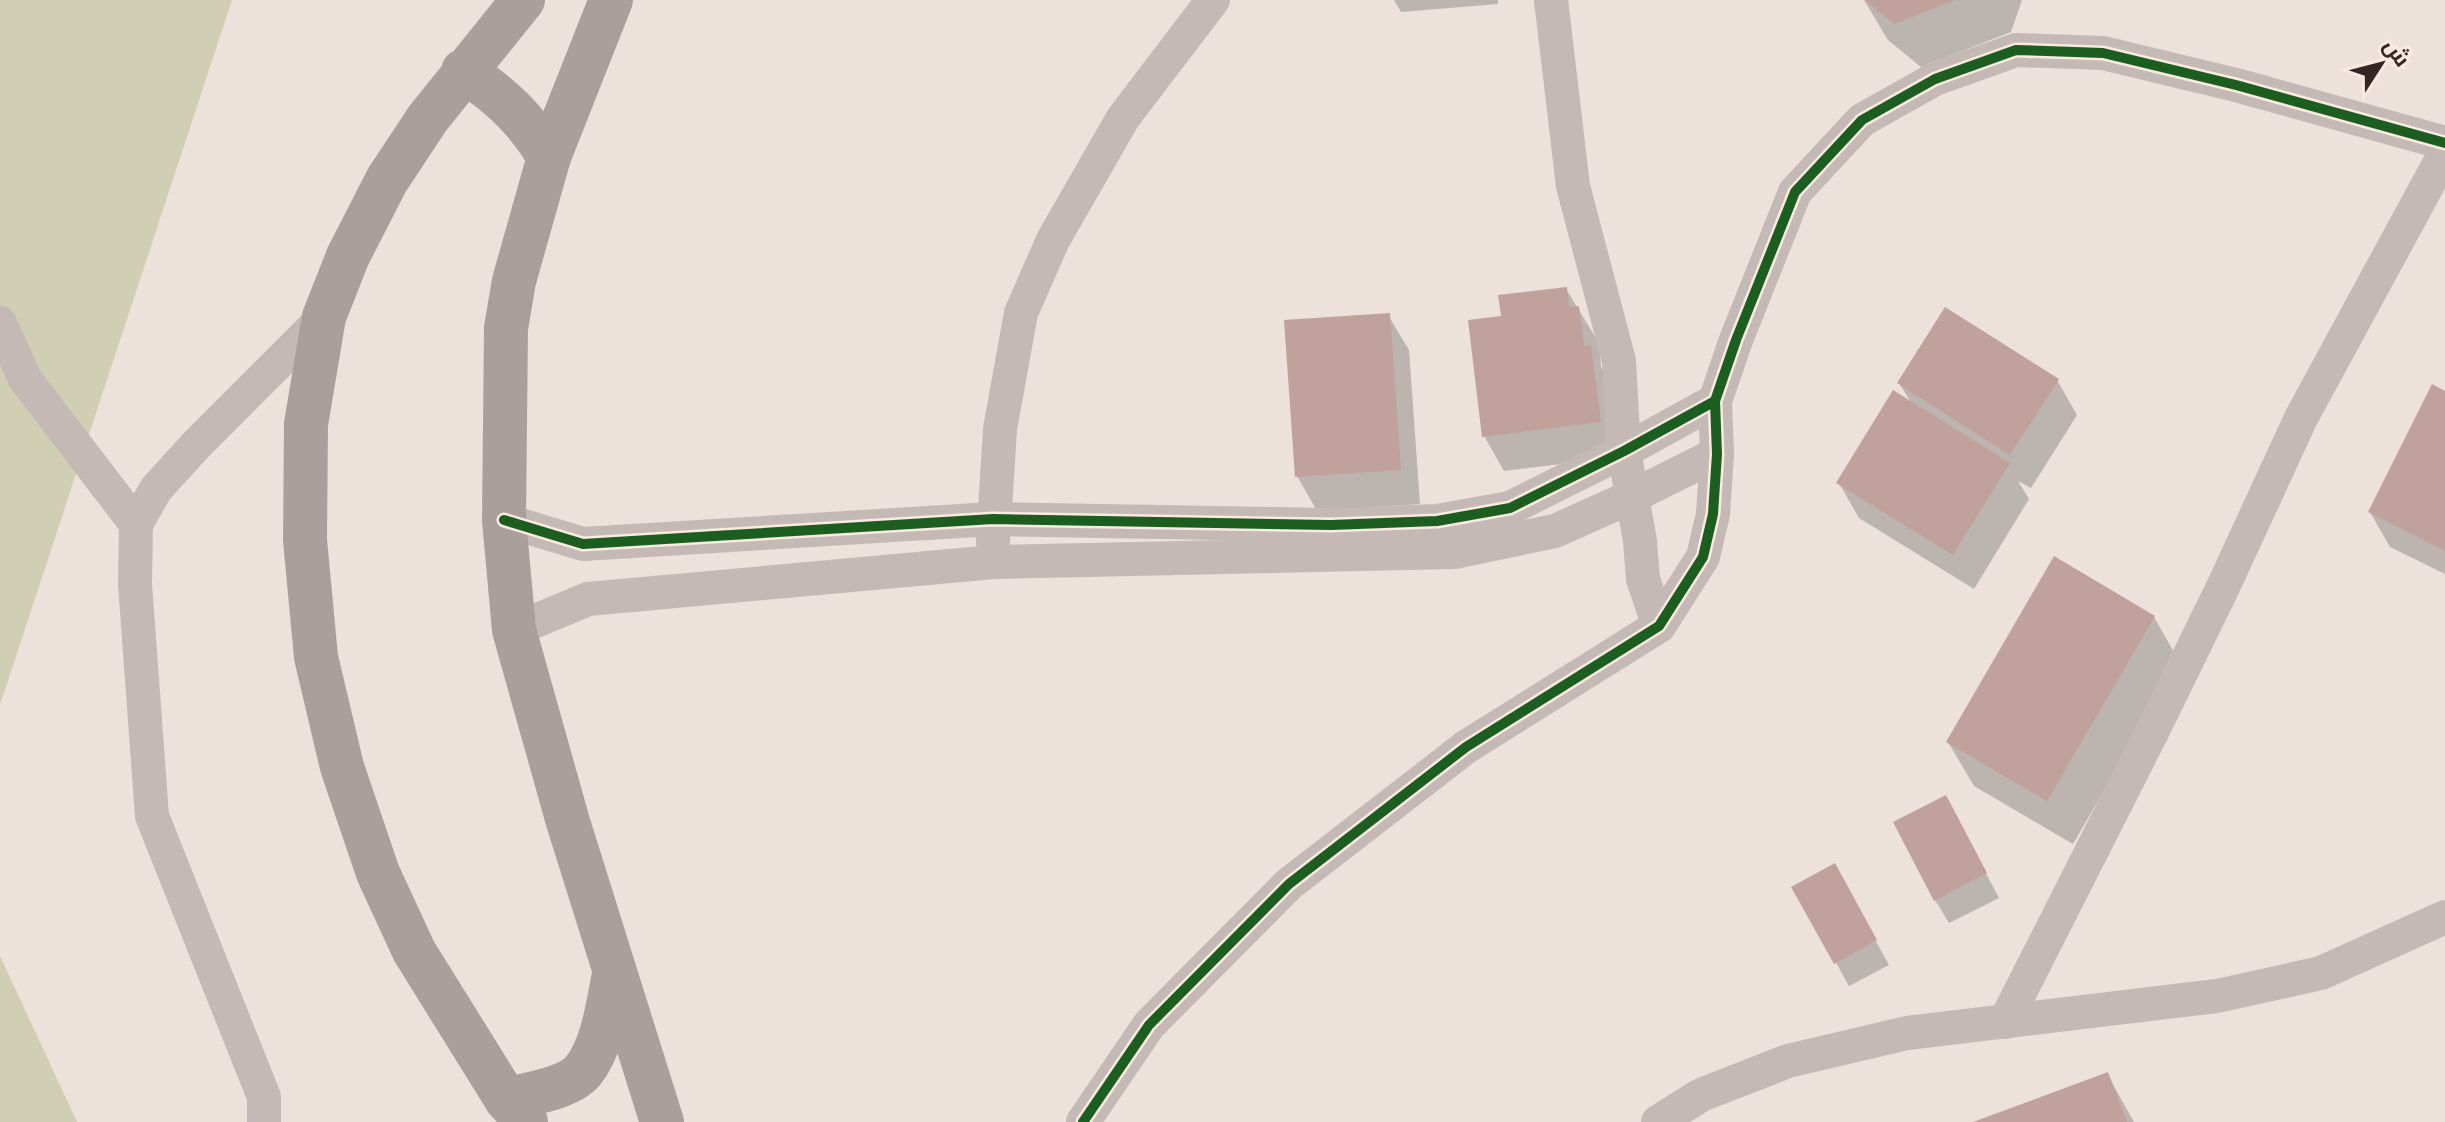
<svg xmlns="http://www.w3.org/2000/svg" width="2445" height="1122" font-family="Karla,Cairo,sans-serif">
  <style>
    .green { fill: #d0cfb4 }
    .shadow { fill: #0003 }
    .building { fill: #c0a19c }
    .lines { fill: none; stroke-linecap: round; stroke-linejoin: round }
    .street { stroke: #c4b9b5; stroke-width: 34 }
    .highway { stroke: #aaa09b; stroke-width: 44 }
    .cycleway-casing { stroke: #faeae1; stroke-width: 15 }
    .cycleway { stroke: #1b5e20; stroke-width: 10 }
  </style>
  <rect width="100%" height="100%" fill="#ece1db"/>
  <!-- green -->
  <g class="green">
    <path d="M0 0H232L0 705Z"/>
    <path d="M0 956 77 1122H0Z"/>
  </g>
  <!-- shadow -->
  <g class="shadow">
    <path d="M1394 0H1498V4L1401 12Z"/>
    <path d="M1864 0H2022L2011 32 1921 67 1888 40Z"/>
    <path d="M1566 289 1599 343 1601 367 1610 382 1619 457 1504 471 1484 436 1503 318Z"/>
    <path d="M1388 315 1409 350 1420 504 1317 511 1297 476Z"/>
    <path d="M2057 380 2077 415 2031 488 2018 481 2029 499 1974 589 1859 518 1839 483 1912 404 1899 383Z"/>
    <path d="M2445 393V574L2390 547 2370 512Z"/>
    <path d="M2154 617 2179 661 2073 844 1974 786 1948 742Z"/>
    <path d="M1959 822 1999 898 1949 923 1935 900Z"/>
    <path d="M1794 887 1847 889 1889 965 1849 986Z"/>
    <path d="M2107 1074 2134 1122H1978Z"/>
  </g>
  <!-- building -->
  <g class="building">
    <path d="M1865 0H1955L1894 24Z"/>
    <path d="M1567 287 1569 307 1579 306 1584 346 1591 345 1601 422 1482 437 1468 320 1501 316 1498 295Z"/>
    <path d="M1945 307 2059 379 2010 455 1897 383Z"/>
    <path d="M1390 313 1401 470 1295 477 1284 320Z"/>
    <path d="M2432 384 2445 391V551L2368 512Z"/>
    <path d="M1893 390 2010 463 1953 555 1836 483Z"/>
    <path d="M2054 556 2155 616 2047 801 1946 742Z"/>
    <path d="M1946 795 1987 873 1934 901 1893 822Z"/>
    <path d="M1835 863 1877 940 1834 964 1791 887Z"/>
    <path d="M2108 1072 2127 1122H1973Z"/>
  </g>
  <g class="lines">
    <!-- street -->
    <g class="street">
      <path d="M1551 0 1573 186 1619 361 1624 451 1640 541 1643 579 1659 626"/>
      <path d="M0 323 25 379 136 524"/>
      <path d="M504 520 583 544 993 519 1331 525 1437 521 1510 508 1624 451 1715 401"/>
      <path d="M993 542 1000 429 1021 313 1053 240 1123 118 1213 0"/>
      <path d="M514 630 588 599 994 562 1454 552 1555 531 1633 496 1717 454"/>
      <path d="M2005 1022 2153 730 2223 587 2301 418 2445 153"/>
      <path d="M264 1122V1097L152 816 135 584 136 524 156 489 197 444 324 317"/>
      <path d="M1083 1122 1149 1025 1289 884 1466 747 1659 626 1703 557 1713 514 1717 454 1715 401 1736 340 1795 192 1862 120 1935 79 2016 50 2103 53 2236 85 2445 143"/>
      <path d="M1658 1122 1701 1095 1788 1061 1907 1033 2217 996 2321 973 2445 917"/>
    </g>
    <!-- highway -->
    <g class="highway">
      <path d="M523 0 428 118 387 180 348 256 324 317 306 424 305 540 316 657 342 767 378 873 414 951 506 1099 526 1122"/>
      <path d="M611 0 549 157 514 281 506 328 504 520 514 630 568 822 662 1122"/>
      <path d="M463 71C500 94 527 120 549 157"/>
      <path d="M506 1099C527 1095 569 1088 583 1071 603 1046 608 1004 614 974"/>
    </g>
    <!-- cycleway casing -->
    <g class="cycleway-casing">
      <g id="cycleway">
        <path d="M504 520 583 544 993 519 1331 525 1437 521 1510 508 1624 451 1715 401"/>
        <path d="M1083 1122 1149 1025 1289 884 1466 747 1659 626 1703 557 1713 514 1717 454 1715 401 1736 340 1795 192 1862 120 1935 79 2016 50 2103 53 2236 85 2445 143"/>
      </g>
    </g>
    <!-- cycleway -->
    <use href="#cycleway" class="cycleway"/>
  </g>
  <!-- north arrow -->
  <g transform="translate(2381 64) rotate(54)" stroke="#faeae1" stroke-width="6" paint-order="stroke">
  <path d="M0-6L14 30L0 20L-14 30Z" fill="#342624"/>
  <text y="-12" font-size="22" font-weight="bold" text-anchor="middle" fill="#342624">ش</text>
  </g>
</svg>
